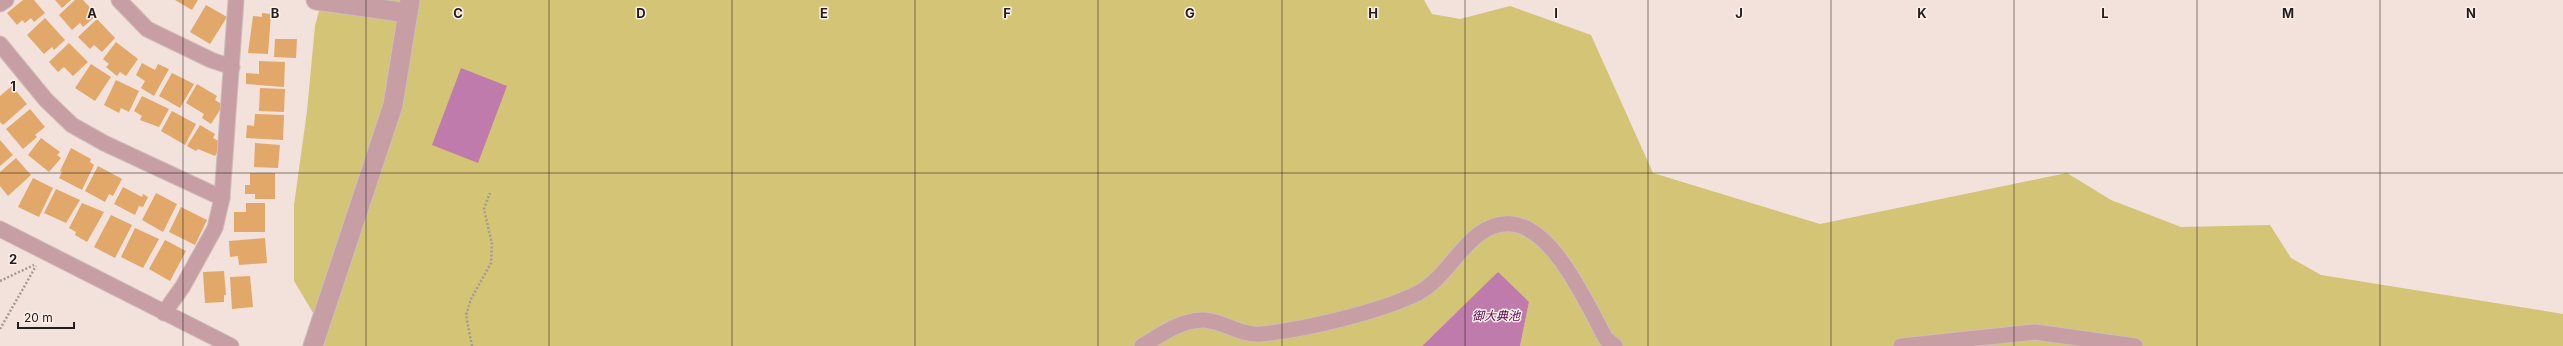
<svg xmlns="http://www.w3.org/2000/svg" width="2563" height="346" font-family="Inter,'Noto Sans JP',sans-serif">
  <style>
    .green { fill: #d4c475 }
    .water { fill: #bf7bab }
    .building { fill: #e1a869 }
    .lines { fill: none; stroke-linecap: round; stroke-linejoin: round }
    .minor-casing { stroke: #cebeb9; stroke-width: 17 }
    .tertiary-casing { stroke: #cebeb9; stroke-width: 21 }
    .path { stroke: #a79994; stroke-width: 2.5; stroke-dasharray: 2 2; stroke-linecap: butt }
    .minor { stroke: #c69ea4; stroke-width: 15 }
    .tertiary { stroke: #c69ea4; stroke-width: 19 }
    .grid { fill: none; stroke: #241e1c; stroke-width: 1; stroke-opacity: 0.55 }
    .labels { text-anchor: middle; stroke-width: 3; stroke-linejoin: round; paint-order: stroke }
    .water-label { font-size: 12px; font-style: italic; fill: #5a0449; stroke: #feefea }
    .grid-label { font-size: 13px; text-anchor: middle; font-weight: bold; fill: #241e1c; stroke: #feefea; stroke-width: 3; stroke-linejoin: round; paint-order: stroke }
  </style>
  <rect width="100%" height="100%" fill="#f3e1db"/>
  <!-- green -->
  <path class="green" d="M322 0H1424L1432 14 1460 19 1510 6 1591 35 1653 173 1820 224 2067 173 2111 200 2181 227 2270 225 2291 258 2321 275 2563 314V346H1520L1529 302 1457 312 1422 346H324L327 336 294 281V205L307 111 315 26Z"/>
  <!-- water -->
  <g class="water">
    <path d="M461 68 507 86 478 163 432 145Z"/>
    <path d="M1498 272 1529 302 1520 346H1422Z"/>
  </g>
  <!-- building -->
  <g class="building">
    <path d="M23 0H34L45 13 34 22 31 18 25 23 22 20 17 25 7 13Z"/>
    <path d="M55 0H71L62 8Z"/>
    <path d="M75 0H83L97 15 83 27 80 23 72 30 59 15Z"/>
    <path d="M175 0H198L192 10Z"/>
    <path d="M206 5 227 17 210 44 190 32Z"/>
    <path d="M262 13 271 14 268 54 248 53 253 16 262 17Z"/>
    <path d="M45 18 65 40 54 50 52 47 44 54 27 35Z"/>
    <path d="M97 19 115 38 102 52 94 45 90 49 78 37Z"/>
    <path d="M275 39H297L296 58 274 57Z"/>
    <path d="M116 42 138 59 126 76 120 72 117 76 106 67 109 64 103 59Z"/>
    <path d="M69 43 88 62 73 76 64 67 58 72 49 62Z"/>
    <path d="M259 61 285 62 284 87 246 84V73L259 74Z"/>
    <path d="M142 63 155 70 158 64 169 69 154 96 141 88 145 81 136 75Z"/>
    <path d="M91 64 111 77 95 101 75 88Z"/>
    <path d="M172 73 194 84 180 108 159 96Z"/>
    <path d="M116 80 139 91 129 112 121 108 119 113 104 105Z"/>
    <path d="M197 84 217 96 215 100 223 105 211 124 202 118 204 114 186 103Z"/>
    <path d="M12 86 27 104 3 125 0 122V96Z"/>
    <path d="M260 88 285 89 284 112 259 111Z"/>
    <path d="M142 96 169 109 159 127 140 120 142 116 134 111Z"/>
    <path d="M30 109 45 127 35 135 37 137 23 149 6 129Z"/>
    <path d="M172 111 196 124 185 145 161 131Z"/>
    <path d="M255 114 284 115 283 140 246 138 247 125 254 126Z"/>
    <path d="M200 125 215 134 213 138 222 143 215 156 198 149 196 151 187 146Z"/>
    <path d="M41 138 60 152 57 155 61 158 49 172 28 155Z"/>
    <path d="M0 140 13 155 0 166Z"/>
    <path d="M255 143 280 145 278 168 254 167Z"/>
    <path d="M71 148 91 159 90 162 94 165 82 190 59 178 62 172 60 171Z"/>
    <path d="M16 158 31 175 8 196 0 186V172Z"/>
    <path d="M98 166 122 179 113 196 109 194 105 202 85 191Z"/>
    <path d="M250 173H275V199H255V194H245V185H250Z"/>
    <path d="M33 178 53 188 39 217 18 207Z"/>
    <path d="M123 187 142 197 143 194 148 197 143 207 139 206 135 215 114 204Z"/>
    <path d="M56 189 80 200 66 223 44 213Z"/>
    <path d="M156 193 177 204 163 232 142 220Z"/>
    <path d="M82 203 104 212 87 242 75 235 76 232 69 228Z"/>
    <path d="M246 203H265V232H234V212H246Z"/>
    <path d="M181 207 207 220 195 245 169 232Z"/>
    <path d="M111 215 132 225 115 258 94 247Z"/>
    <path d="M135 228 159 239 143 268 121 257Z"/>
    <path d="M265 238 267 263 239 265 238 256 230 257 229 241Z"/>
    <path d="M165 240 186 251 170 281 149 269Z"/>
    <path d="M224 271 226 295H224V302L205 303 203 272Z"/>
    <path d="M250 276 253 307 232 309 230 277Z"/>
  </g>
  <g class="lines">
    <!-- minor casing -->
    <g class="minor-casing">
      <g id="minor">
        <path d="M119 0 147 29 211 60 232 67"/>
        <path d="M0 4 6 0"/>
        <path d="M0 44 46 100 72 125 104 143 222 198"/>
        <path d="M0 229 231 346"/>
        <path d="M164 313 183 286 215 228 222 198 236 0"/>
        <path d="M1142 346C1160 335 1181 320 1203 320 1222 320 1240 336 1261 334 1303 330 1380 312 1418 293 1452 276 1469 220 1512 224 1554 228 1588 306 1606 339L1615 346"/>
        <path d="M1901 346 2035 332 2135 346"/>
      </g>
    </g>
    <!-- tertiary casing -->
    <g class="tertiary-casing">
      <g id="tertiary">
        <path d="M316 0 408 13"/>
        <path d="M313 346 393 105 410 0"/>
      </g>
    </g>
    <!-- path -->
    <g class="path">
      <path d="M0 281 34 265"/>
      <path d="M0 329 36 266"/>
      <path d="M472 346 466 315 471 299 491 263 492 244 484 209 490 193"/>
    </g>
    <!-- minor -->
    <use href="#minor" class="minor"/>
    <!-- tertiary -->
    <use href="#tertiary" class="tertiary"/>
  </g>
  <!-- grid -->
  <path class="grid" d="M183 0V346M366 0V346M549 0V346M732 0V346M915 0V346M1098 0V346M1282 0V346M1465 0V346M1648 0V346M1831 0V346M2014 0V346M2197 0V346M2380 0V346M0 173H2563"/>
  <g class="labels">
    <!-- water labels -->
    <g class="water-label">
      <text x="1496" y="320">御大典池</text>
    </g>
  </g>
  <g class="grid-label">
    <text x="92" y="18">A</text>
    <text x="275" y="18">B</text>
    <text x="458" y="18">C</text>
    <text x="641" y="18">D</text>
    <text x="824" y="18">E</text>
    <text x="1007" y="18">F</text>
    <text x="1190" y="18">G</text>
    <text x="1373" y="18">H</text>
    <text x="1556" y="18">I</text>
    <text x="1739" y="18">J</text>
    <text x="1922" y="18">K</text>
    <text x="2105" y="18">L</text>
    <text x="2288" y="18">M</text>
    <text x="2471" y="18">N</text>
    <text x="13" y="91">1</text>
    <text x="13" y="264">2</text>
  </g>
  <!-- scale -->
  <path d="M18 322v6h56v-6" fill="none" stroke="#241e1c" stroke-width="2"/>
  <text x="24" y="322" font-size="12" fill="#241e1c" stroke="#feefea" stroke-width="3" paint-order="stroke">20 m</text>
</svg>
